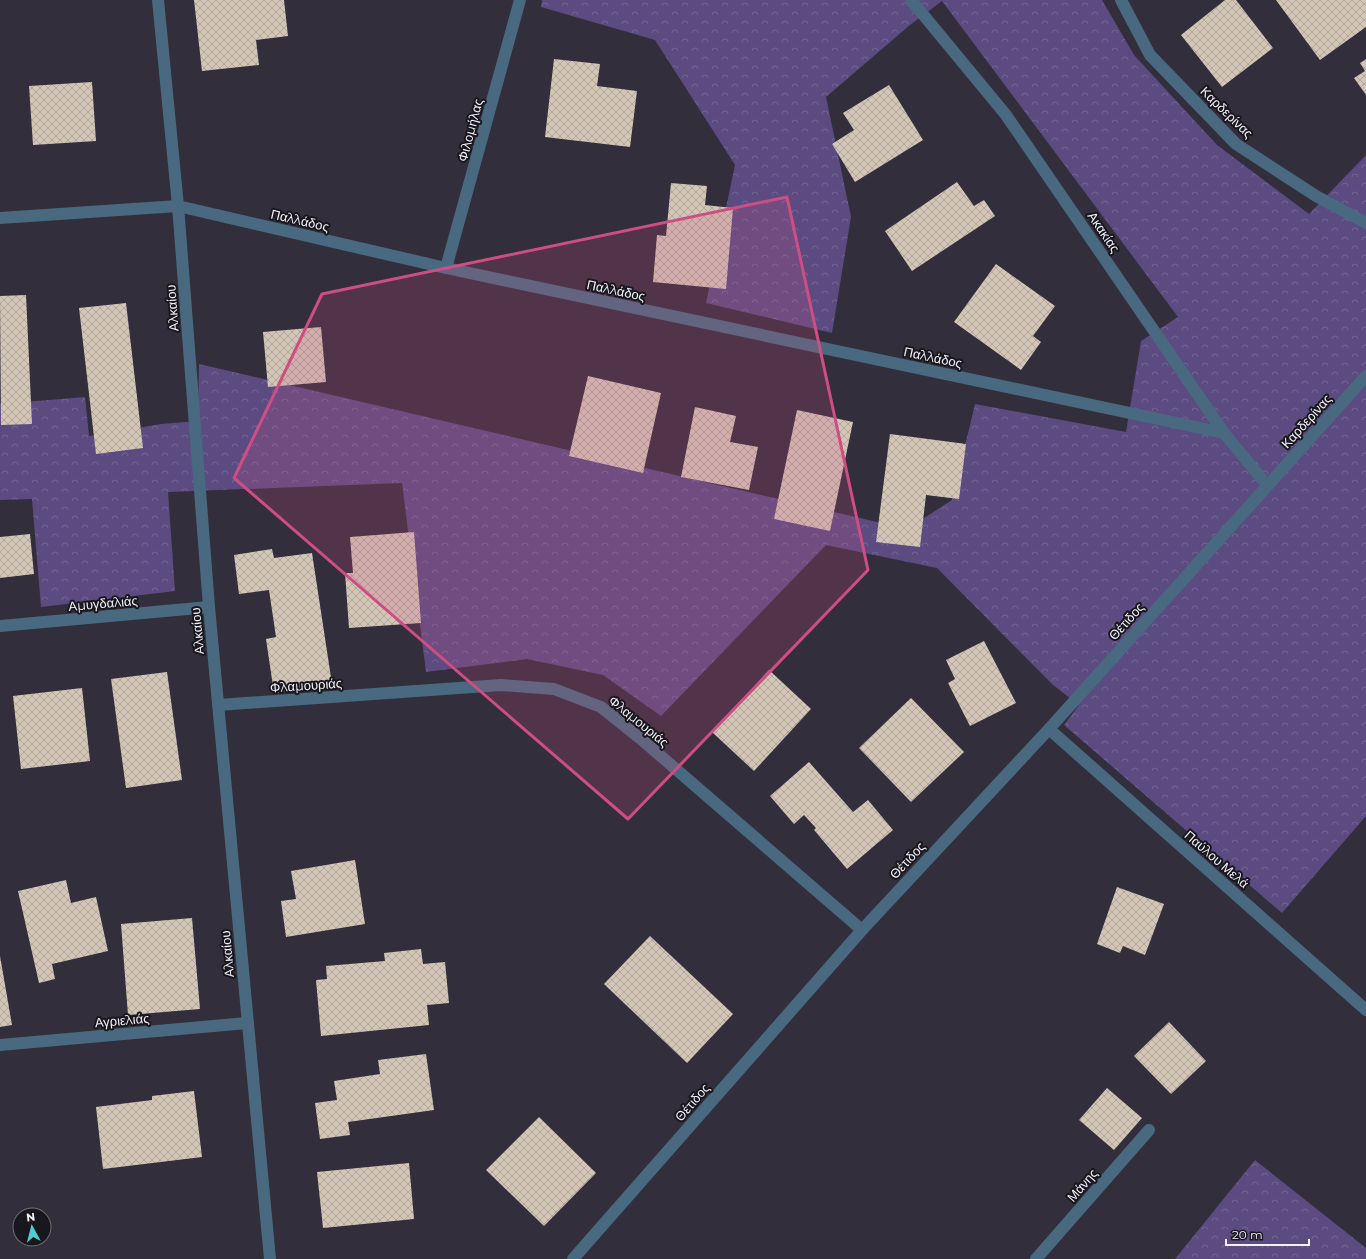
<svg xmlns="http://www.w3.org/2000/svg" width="1366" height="1259" font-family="Montserrat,sans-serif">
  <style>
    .forest { fill: url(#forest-crowns) }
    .building { fill: url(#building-cross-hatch) }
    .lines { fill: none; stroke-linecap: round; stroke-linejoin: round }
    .minor { stroke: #496980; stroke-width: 12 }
    .marked { fill: #ce4e83; fill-opacity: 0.2; stroke: #ce4e83; stroke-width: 3; stroke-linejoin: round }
    .labels { text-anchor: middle; stroke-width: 4; stroke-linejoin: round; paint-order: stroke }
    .street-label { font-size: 13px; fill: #f3f1fa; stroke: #19171e }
  </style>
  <defs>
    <pattern id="forest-crowns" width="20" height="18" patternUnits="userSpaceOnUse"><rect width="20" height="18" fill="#5b4b80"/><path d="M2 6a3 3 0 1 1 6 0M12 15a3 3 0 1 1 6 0" fill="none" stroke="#736593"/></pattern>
    <pattern id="building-cross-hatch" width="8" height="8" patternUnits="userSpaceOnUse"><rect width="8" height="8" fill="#d4c6b7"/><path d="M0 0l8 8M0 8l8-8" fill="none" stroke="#b1a69c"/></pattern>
  </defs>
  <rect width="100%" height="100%" fill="#322e3c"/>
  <!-- forest -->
  <g class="forest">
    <path d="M542 0H1102L1134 55 1217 145 1309 214 1366 155V816L1282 913 1064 725 1079 705 1053 685 937 568 826 545 661 716 603 675 527 659 426 672 402 483 168 492 175 591 41 607 32 499 0 500V404L85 397 89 436 161 424 198 421 199 364 907 529 952 500 975 404 1126 432 1141 341 1178 317 942 1 910 25 826 97 851 217 832 333 706 303 735 165 655 40 541 7Z"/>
    <path d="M1255 1160 1366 1248V1259H1175Z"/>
  </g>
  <!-- building -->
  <g class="building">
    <path d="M194 0H284L288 36 256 40 259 65 202 71Z"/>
    <path d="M1225 0H1236L1273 48 1222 87 1181 35Z"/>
    <path d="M1276 0H1366V27L1320 60Z"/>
    <path d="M554 59 600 64 597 86 637 91 630 147 545 137Z"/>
    <path d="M1366 59V95L1354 78 1365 71 1360 63Z"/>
    <path d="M92 82 96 141 33 145 29 86Z"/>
    <path d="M889 85 923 140 855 182 832 144 854 130 843 113Z"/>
    <path d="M957 182 974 206 984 200 995 216 912 271 885 231Z"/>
    <path d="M671 183 707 186 705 205 733 208 726 289 653 282 657 235 666 236Z"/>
    <path d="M996 264 1055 306 1033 336 1041 342 1021 370 954 322Z"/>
    <path d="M26 295 32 424 1 425 0 296Z"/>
    <path d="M126 303 143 448 96 454 79 308Z"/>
    <path d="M321 327 326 382 268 387 263 332Z"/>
    <path d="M588 376 661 393 643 473 569 456Z"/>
    <path d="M695 407 736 416 730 442 758 447 749 490 681 477Z"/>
    <path d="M797 410 853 422 830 531 774 519Z"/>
    <path d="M890 434 966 444 959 499 926 495 920 547 876 542Z"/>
    <path d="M414 532 421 623 349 628 345 573H353L350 537Z"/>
    <path d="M30 534 34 574 0 578V537Z"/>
    <path d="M272 549 274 558 312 553 332 684 274 693 266 639 276 637 269 590 239 594 234 555Z"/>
    <path d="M984 641 1016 703 970 726 948 683 955 679 946 660Z"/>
    <path d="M769 670 811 709 754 771 712 732Z"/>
    <path d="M167 672 182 780 126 788 111 679Z"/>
    <path d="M82 688 90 761 21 769 13 696Z"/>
    <path d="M911 698 964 752 911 802 859 748Z"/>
    <path d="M809 762 853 812 868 800 893 830 847 869 814 830 816 828 804 815 794 824 770 796Z"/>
    <path d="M355 860 365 924 286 937 281 901 296 899 291 871Z"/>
    <path d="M66 880 71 903 96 897 108 951 52 964 55 979 39 983 18 891Z"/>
    <path d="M1117 887 1164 904 1145 955 1123 946 1120 953 1097 944Z"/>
    <path d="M192 918 200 1009 128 1015 121 924Z"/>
    <path d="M650 936 733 1014 687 1063 604 984Z"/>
    <path d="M421 949 423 964 445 962 449 1003 427 1005 429 1025 321 1036 316 980 327 979 326 966 385 961 384 953Z"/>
    <path d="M0 956 12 1025 0 1027Z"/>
    <path d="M1169 1022 1206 1061 1171 1094 1134 1056Z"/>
    <path d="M426 1054 434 1110 348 1122 350 1135 320 1139 315 1103 337 1100 334 1081 380 1074 378 1060Z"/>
    <path d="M1107 1088 1142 1118 1114 1150 1079 1120Z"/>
    <path d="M194 1091 202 1157 103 1169 96 1107 152 1100V1096Z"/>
    <path d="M539 1117 596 1173 544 1226 486 1170Z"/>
    <path d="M409 1163 414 1219 323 1228 317 1172Z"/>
  </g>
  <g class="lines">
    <!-- minor -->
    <g class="minor">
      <path d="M158 0 178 206 209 607 270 1259"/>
      <path d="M911 0 1006 115 1224 433 1267 485"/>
      <path d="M1121 0 1150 55 1236 144 1316 196 1366 223"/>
      <path d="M0 218 178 206 446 268 1224 433"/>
      <path d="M446 268 520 0"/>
      <path d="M0 626 209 607"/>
      <path d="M218 705 501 685 554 689 601 707 641 739 862 930"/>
      <path d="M1049 729 1366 1010"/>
      <path d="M0 1045 247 1023"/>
      <path d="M573 1259 862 930 1049 729 1366 376"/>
      <path d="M1036 1259 1149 1130"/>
    </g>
  </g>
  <!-- marked area -->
  <path class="marked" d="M787 197 868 570 628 819 234 478 322 294Z"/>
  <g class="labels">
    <!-- street labels -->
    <g class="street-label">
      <text transform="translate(1227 112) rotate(44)" y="5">Καρδερίνας</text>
      <text transform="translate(470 130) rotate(-75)" y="5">Φιλομήλας</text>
      <text transform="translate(300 220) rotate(13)" y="5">Παλλάδος</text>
      <text transform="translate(1104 232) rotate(56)" y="5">Ακακίας</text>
      <text transform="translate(616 290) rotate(12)" y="5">Παλλάδος</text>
      <text transform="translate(172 308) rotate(-94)" y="5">Αλκαίου</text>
      <text transform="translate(933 357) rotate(12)" y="5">Παλλάδος</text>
      <text transform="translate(1306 421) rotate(-48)" y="5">Καρδερίνας</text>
      <text transform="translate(103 603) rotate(-5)" y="5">Αμυγδαλιάς</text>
      <text transform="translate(1126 621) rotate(-48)" y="5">Θέτιδος</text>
      <text transform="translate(197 631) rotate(-95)" y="5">Αλκαίου</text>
      <text transform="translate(306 685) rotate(-4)" y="5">Φλαμουριάς</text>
      <text transform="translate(639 721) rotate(39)" y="5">Φλαμουριάς</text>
      <text transform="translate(1217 859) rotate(41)" y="5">Παύλου Μελά</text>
      <text transform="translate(907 860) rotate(-47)" y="5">Θέτιδος</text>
      <text transform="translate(227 954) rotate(-95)" y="5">Αλκαίου</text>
      <text transform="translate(122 1020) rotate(-5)" y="5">Αγριελιάς</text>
      <text transform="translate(692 1102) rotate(-49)" y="5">Θέτιδος</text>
      <text transform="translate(1082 1185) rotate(-49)" y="5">Μάνης</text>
    </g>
  </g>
  <!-- north arrow -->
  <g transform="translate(32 1227) rotate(353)"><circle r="19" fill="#19171e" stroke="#706e76"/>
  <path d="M0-3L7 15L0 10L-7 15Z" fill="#51ccd3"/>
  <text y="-6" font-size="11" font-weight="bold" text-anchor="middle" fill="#f3f1fa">N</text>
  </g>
  <!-- scale -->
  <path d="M1226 1239v6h83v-6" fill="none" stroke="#f3f1fa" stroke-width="2"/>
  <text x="1232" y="1239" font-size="12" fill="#f3f1fa" stroke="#19171e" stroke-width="3" paint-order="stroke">20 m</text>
</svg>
